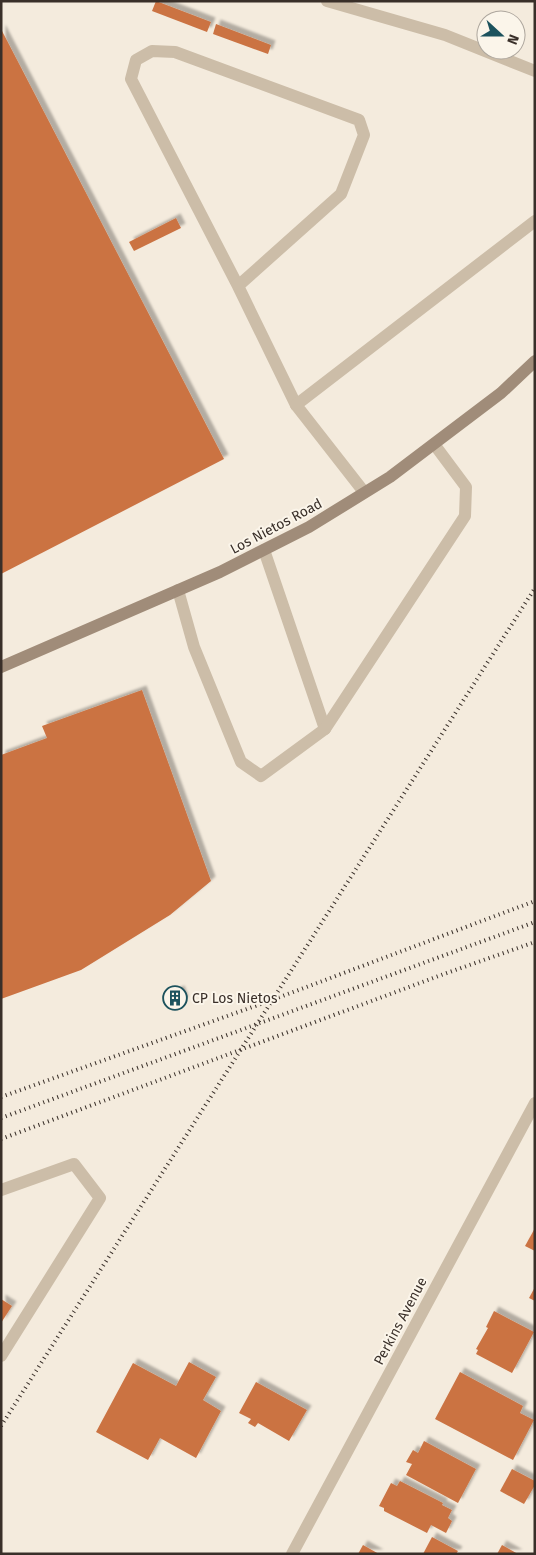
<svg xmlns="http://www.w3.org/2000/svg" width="536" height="1555" font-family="'Fira Sans',sans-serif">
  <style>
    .building { fill: #cb7343; filter: url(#shadow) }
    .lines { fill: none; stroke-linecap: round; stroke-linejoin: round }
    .lane { stroke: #ccbda8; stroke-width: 12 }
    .street { stroke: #ccbda8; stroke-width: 12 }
    .secondary { stroke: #a08c79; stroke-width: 12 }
    .rail { stroke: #392f29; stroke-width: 4; stroke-dasharray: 1 4; stroke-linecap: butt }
    .labels { text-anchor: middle; stroke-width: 4; stroke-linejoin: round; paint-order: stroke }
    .street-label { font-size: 14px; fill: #392f29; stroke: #fbf5ea }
    .poi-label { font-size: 14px; fill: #392f29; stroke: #fbf5ea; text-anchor: start }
  </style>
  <defs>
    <filter id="shadow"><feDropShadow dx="4.5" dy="-4.5" stdDeviation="1" flood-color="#0004"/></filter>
  </defs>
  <rect width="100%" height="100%" fill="#f4ebdd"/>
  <!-- building -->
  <g class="building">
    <path d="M156 1 211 22 207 32 152 11Z"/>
    <path d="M216 24 271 45 268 54 213 34Z"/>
    <path d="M1 29 224 459 1 574Z"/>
    <path d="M176 218 181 228 134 251 129 242Z"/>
    <path d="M142 690 211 881 170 915 81 970 1 999V755L47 738 42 726Z"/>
    <path d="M180 990 184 1001 171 1005 167 995Z"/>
    <path d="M535 1228V1251L525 1246Z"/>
    <path d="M535 1287V1301L529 1298Z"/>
    <path d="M1 1299 12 1306 1 1323Z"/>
    <path d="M494 1311 534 1332 512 1373 476 1354 478 1350 476 1349 488 1328 486 1327Z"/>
    <path d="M189 1362 216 1377 203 1400 221 1411 196 1458 160 1438 148 1460 96 1432 133 1363 176 1386Z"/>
    <path d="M460 1372 523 1406 520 1413 534 1420 513 1460 435 1419Z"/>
    <path d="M256 1382 307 1410 289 1441 258 1423 255 1427 248 1423 251 1419 239 1413Z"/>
    <path d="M424 1441 476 1469 458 1503 406 1475 412 1464 406 1462 413 1450 418 1453Z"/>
    <path d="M512 1469 535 1481V1485L524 1504 500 1491Z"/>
    <path d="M400 1481 443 1503 442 1505 452 1510 448 1518 452 1521 446 1533 431 1525 427 1533 384 1511V1508L379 1506 391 1483 397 1486Z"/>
    <path d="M432 1537 458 1551 456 1554H423Z"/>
    <path d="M363 1545 379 1554H358Z"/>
    <path d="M502 1545 518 1554H497Z"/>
  </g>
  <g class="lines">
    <!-- lane -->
    <g class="lane">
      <path d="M327 1 445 35 535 71"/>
      <path d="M238 286 341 194 364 135 359 120 175 52 152 51 136 60 131 79 238 286 296 405"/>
      <path d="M364 492 296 405 535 221"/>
      <path d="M264 550 325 729"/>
      <path d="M178 590 194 647 241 762 261 776 325 729 465 516 466 487 434 444"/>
      <path d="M1 1190 74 1164 100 1198 1 1356"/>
    </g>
    <!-- street -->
    <path class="street" d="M292 1554 535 1103"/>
    <!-- secondary -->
    <path class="secondary" d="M1 667 220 572 309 527 390 477 501 393 535 361"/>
    <!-- rail -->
    <g class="rail">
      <path d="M1 1097 272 1000 535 901"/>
      <path d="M1 1118 535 922"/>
      <path d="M1 1139 444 974 535 942"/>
      <path d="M1 1426 535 588"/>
    </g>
  </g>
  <!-- icons -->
  <defs>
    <g id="building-ring" transform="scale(1.25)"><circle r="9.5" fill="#fbf5ea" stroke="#1c525d" stroke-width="1.5"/><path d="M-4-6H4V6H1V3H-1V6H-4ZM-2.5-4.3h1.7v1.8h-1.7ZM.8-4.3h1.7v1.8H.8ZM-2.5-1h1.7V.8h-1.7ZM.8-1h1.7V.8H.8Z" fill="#1c525d"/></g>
  </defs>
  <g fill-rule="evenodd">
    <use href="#building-ring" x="175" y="998"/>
  </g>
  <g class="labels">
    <!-- street labels -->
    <g class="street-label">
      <text transform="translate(276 526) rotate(-28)" y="5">Los Nietos Road</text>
      <text transform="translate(400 1321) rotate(-62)" y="5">Perkins Avenue</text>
    </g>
    <!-- poi labels -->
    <g class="poi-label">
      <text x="192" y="1003">CP Los Nietos</text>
    </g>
  </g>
  <!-- border -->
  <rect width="536" height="1555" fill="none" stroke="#392f29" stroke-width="5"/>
  <!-- north arrow -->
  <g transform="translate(501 35) rotate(111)"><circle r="24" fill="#fbf5ea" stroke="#ada69d"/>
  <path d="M0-4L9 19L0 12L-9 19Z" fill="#1c525d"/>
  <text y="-8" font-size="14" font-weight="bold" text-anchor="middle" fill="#392f29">N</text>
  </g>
</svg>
